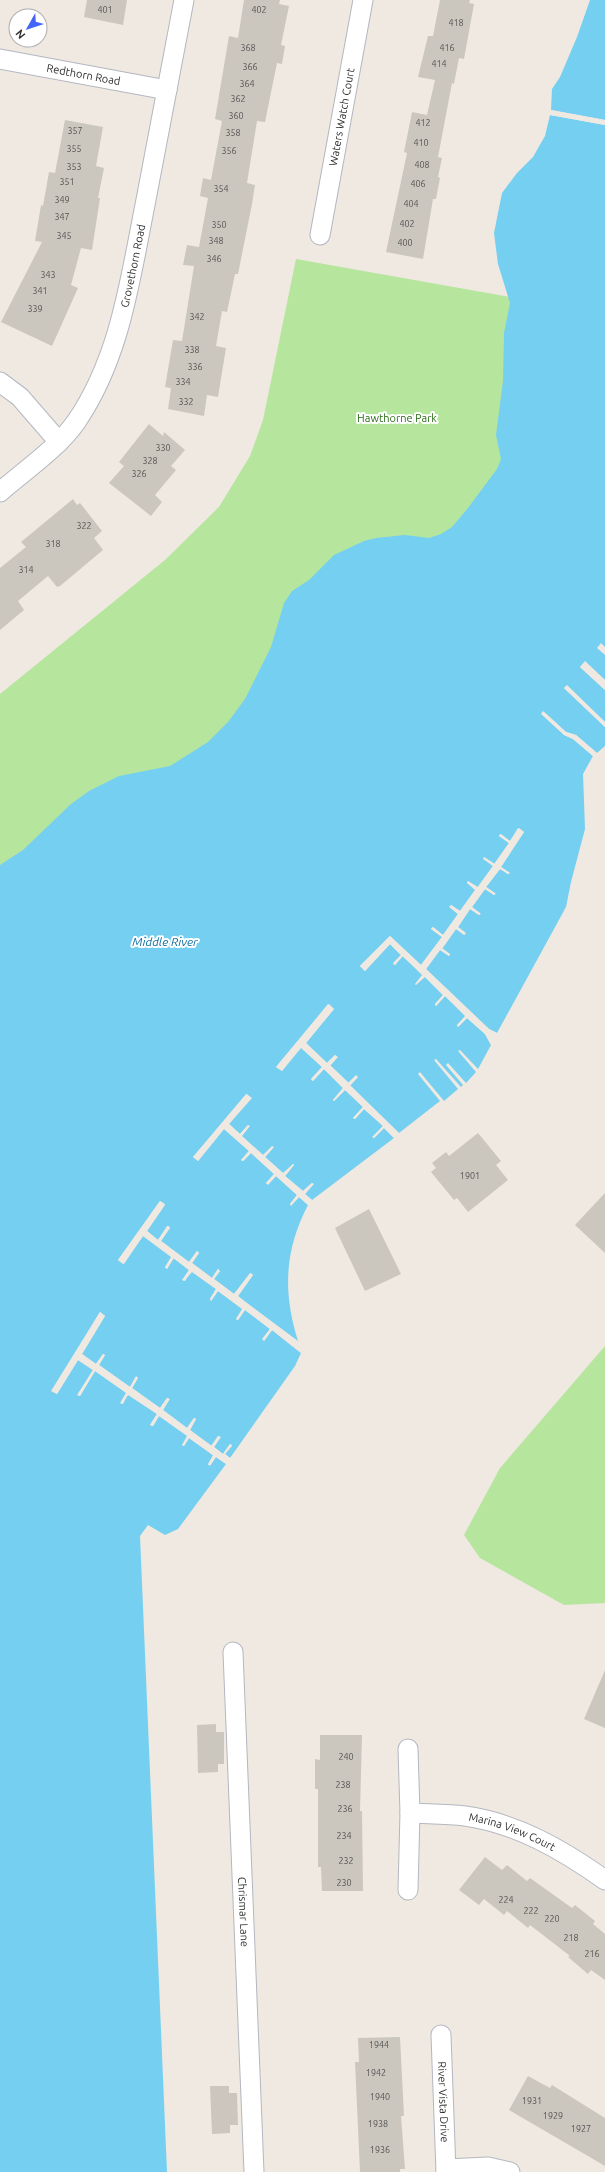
<svg xmlns="http://www.w3.org/2000/svg" width="605" height="2172" font-family="Ubuntu,sans-serif">
  <style>
    .green { fill: #b6e59e }
    .water { fill: #75cff0 }
    .pier { fill: #efe9e1 }
    .building { fill: #cbc7bf }
    .lines { fill: none; stroke-linecap: round; stroke-linejoin: round }
    .minor-casing { stroke: #b4b7c1; stroke-width: 21 }
    .minor { stroke: #fff; stroke-width: 19 }
    .labels { text-anchor: middle; stroke-width: 4; stroke-linejoin: round; paint-order: stroke }
    .number-label { font-size: 9px; fill: #555452 }
    .street-label { font-size: 11px; fill: #2e2e2e; stroke: #fff }
    .park-label { font-size: 11px; fill: #2c6e1b; stroke: #fff }
    .water-label { font-size: 12px; font-style: italic; fill: #0d6fa3; stroke: #fff }
  </style>
  <rect width="100%" height="100%" fill="#efe9e1"/>
  <!-- green -->
  <g class="green">
    <path d="M296 259 532 301 526 467 233 742 0 892V694L165 560 219 507 250 456 263 420Z"/>
    <path d="M605 1346V1603L564 1605 480 1558 464 1535 500 1468Z"/>
  </g>
  <!-- water -->
  <g class="water">
    <path d="M590 0H605V120L551 110 552 89 560 77 577 37Z"/>
    <path d="M550 115 605 125V647L601 643 597 648 605 655V680L585 662 580 667 605 690V722L567 686 564 688 605 727V746L597 753 576 735 566 732 543 711 564 735 573 739 593 756 583 774 585 829 571 882 566 907 497 1033 489 1029 426 969 440 950 449 956 450 954 442 949 456 929 465 935V933L458 927 470 909 479 915 480 913 472 907 485 889 494 895 495 893 486 887 500 869 508 874 510 873 501 867 524 832 518 828 510 841 501 834 499 836 509 843 494 864 484 857 493 866 477 888 468 881 467 883 476 889 460 911 451 905 450 907 458 914 443 935 433 927 431 929 442 937 421 965 390 936 360 966 365 971 390 944 401 955 393 963 395 965 402 956 423 975 415 985 424 976 443 995 435 1004 436 1006 445 996 466 1016 457 1025 458 1027 467 1018 485 1034 491 1045 478 1069 460 1050 458 1051 476 1072 466 1083 448 1063 446 1065 463 1085 461 1087 436 1059 434 1060 458 1089 444 1101 420 1072 418 1074 440 1101 399 1133 350 1085 358 1077 356 1076 349 1083 330 1065 337 1057 335 1055 327 1063 306 1043 334 1009 328 1004 276 1067 282 1071 301 1047 322 1067 311 1079 313 1081 324 1069 343 1088 333 1100 334 1101 345 1090 363 1107 353 1118 355 1119 364 1109 383 1126 373 1137 374 1138 384 1128 394 1138 312 1200 305 1194 313 1184 312 1183 303 1191 285 1176 294 1165 293 1164 284 1174 265 1157 274 1147 263 1155 241 1136 249 1126 248 1125 240 1134 229 1124 251 1098 247 1094 193 1157 198 1161 224 1129 249 1151 241 1160 243 1161 251 1153 274 1174 266 1183 268 1184 276 1176 297 1195 290 1204 291 1205 299 1197 308 1205C284 1251 283 1293 298 1341L239 1297 238 1296 253 1275 251 1273 234 1294 214 1279 220 1271 218 1269 212 1278 192 1263 199 1253 197 1251 189 1262 161 1241 170 1227 167 1226 158 1240 147 1231 165 1205 160 1201 118 1260 124 1264 143 1236 172 1257 165 1267 167 1269 173 1258 189 1270 183 1280 185 1281 191 1271 216 1289 210 1299 211 1301 218 1291 243 1309 236 1319 238 1320 245 1310 270 1329 263 1339 264 1341 272 1330 301 1353 295 1366 230 1458 225 1454 232 1446 230 1444 223 1454 214 1447 220 1437 218 1436 212 1446 190 1430 196 1419 194 1418 187 1428 163 1410 169 1399 167 1398 160 1408 132 1388 138 1378 136 1377 130 1387 99 1365 105 1355 103 1354 96 1364 82 1354 105 1316 100 1312 52 1391 57 1394 78 1360 93 1370 78 1395 80 1396 95 1371 127 1393 121 1403 123 1404 128 1394 157 1414 150 1425 153 1426 159 1416 188 1436 182 1445 184 1446 189 1438 214 1456 208 1465H210L216 1457 226 1464 178 1529 165 1535 148 1525 140 1536 167 2172H0V865L23 850 71 804 89 791 119 776 170 766 208 742 228 722 245 699 271 647 284 603 292 591 309 580 334 555 364 541 376 538 405 535 429 538 441 534 452 527 468 508 497 469 501 459 496 435 503 381 504 333 510 303 498 264 494 233 502 193 517 173 533 157 545 136Z"/>
  </g>
  <!-- pier -->
  <g class="pier">
    <path d="M551 110 605 120V122L550 112Z"/>
    <path d="M550 113 605 123V125L550 115Z"/>
    <path d="M585 661 605 680V682L585 664 583 667 605 687V690L580 667Z"/>
    <path d="M567 685 605 722V727L564 688Z"/>
    <path d="M543 711 566 732 576 735 597 753 595 754 575 737 595 754 593 756 573 739 564 735 541 714Z"/>
    <path d="M519 828 524 832 501 867 510 873 508 874 500 869 486 887 496 894 494 895 485 889 472 907 481 914 479 915 470 909 458 927 466 933 464 935 456 929 442 948 450 954 449 956 440 950 426 969 489 1029 497 1033 496 1035 487 1030 424 969 499 867 522 833 519 831 422 967H420L390 938 362 966 365 968 388 943H391L486 1033 492 1043 491 1045 485 1034 467 1018 458 1027 457 1025 465 1016 445 996 436 1006 435 1004 443 995 425 977 416 985 415 984 422 975 403 956 395 965 393 964 401 955 390 944 365 971 360 966 390 936 421 965 442 937 431 929 433 927 443 935 458 914 449 907 451 905 460 911 475 890 467 883 468 881 478 887 493 866 483 859 484 857 495 864 509 843 499 836 500 834 510 841Z"/>
    <path d="M329 1004 334 1009 306 1043 327 1063 335 1055 338 1057 330 1066 348 1083 356 1075 358 1077 350 1086 399 1133 397 1135 304 1044 331 1009 329 1007 279 1067 281 1068 300 1046H302L384 1125 395 1137 394 1138 384 1128 374 1138 372 1137 383 1126 364 1109 355 1119 353 1118 363 1107 345 1090 334 1101 333 1100 343 1088 324 1069 313 1081 311 1079 322 1067 301 1048 282 1071 276 1067Z"/>
    <path d="M246 1094 252 1098 229 1124 240 1134 248 1125 250 1126 242 1136 263 1155 272 1146 274 1147 265 1157 283 1173 293 1164 294 1165 285 1176 303 1191 312 1183 314 1184 305 1194 312 1200 311 1202 227 1125 249 1098 247 1097 195 1157 198 1158 225 1127 309 1204 308 1205 299 1197 291 1206 290 1204 297 1195 276 1176 268 1185 266 1183 274 1174 251 1153 243 1161 241 1160 249 1151 224 1129 198 1161 193 1157Z"/>
    <path d="M160 1201 165 1204 147 1231 158 1240 168 1226 170 1228 161 1241 189 1262 197 1251 199 1253 192 1263 212 1278 218 1269 220 1271 214 1279 234 1294 250 1273 253 1275 238 1296 239 1297 298 1343 238 1299 236 1296H233L146 1233 145 1230 162 1205 160 1203 121 1260 123 1261 141 1235 144 1234 274 1329 300 1350 301 1353 272 1330 264 1341 262 1339 270 1329 245 1310 238 1320 236 1319 242 1309 218 1291 211 1301 210 1299 216 1289 192 1272 184 1281 182 1280 189 1270 174 1258 167 1269 165 1267 171 1257 143 1236 123 1264 118 1260Z"/>
    <path d="M100 1312 105 1316 82 1354 96 1364 103 1354 105 1355 99 1365 130 1387 136 1376 138 1378 132 1388 160 1408 167 1398 170 1399 163 1410 187 1428 194 1418 196 1419 190 1430 211 1446 218 1436 221 1437 214 1447 223 1454 230 1444 232 1445 225 1454 230 1458 228 1460 222 1456 161 1410 80 1355 102 1316 100 1315 54 1390 56 1391 76 1359 79 1358 158 1412 227 1462 226 1464 216 1457 210 1466 208 1464 213 1455 189 1438 184 1446 182 1445 187 1436 159 1416 153 1426 150 1425 157 1414 128 1395 122 1404 120 1403 126 1393 95 1371 80 1396 77 1395 93 1370 78 1360 57 1394 51 1391Z"/>
  </g>
  <!-- building -->
  <g class="building">
    <path d="M87 0H127L123 25 84 17Z"/>
    <path d="M244 0H280L279 4 289 6 281 45 285 46 282 64 277 63 265 122 257 121 247 183 255 185 252 204 238 274H235L227 312 222 311 216 346 226 348 218 397 207 395 204 416 168 409 171 388 165 387 173 340 182 341 194 266 183 265 187 245 199 247 208 198 200 196 203 178 211 180 222 121 215 119 229 36 238 38Z"/>
    <path d="M440 0H470L469 3 474 4 464 59 459 58 454 84 452 83 438 157 442 158 438 177 440 178 436 199H433L423 259 386 252 407 153 404 152 412 112 427 115 435 80 418 77 428 36H433Z"/>
    <path d="M65 120 103 127 96 166 104 168 98 198H100L92 250 81 248 71 285 78 288 52 346 1 322 42 242 35 241 41 205 43 206 49 172 55 173Z"/>
    <path d="M149 424 163 436 164 432 185 450 171 466 176 470 155 495 162 502 151 516 109 483 124 466 119 462Z"/>
    <path d="M73 499 77 505 80 503 102 531 94 538 103 550 60 586 57 587 48 576 18 601 24 610 0 630V568L26 547 21 542Z"/>
    <path d="M478 1133 501 1161 496 1165 508 1180 468 1212 457 1198 454 1200 431 1172 436 1168 432 1163 446 1152 449 1156Z"/>
    <path d="M605 1193V1253L575 1225Z"/>
    <path d="M369 1209 401 1274 365 1291 335 1228Z"/>
    <path d="M605 1670V1728L584 1719Z"/>
    <path d="M216 1724V1732H224V1764H218V1772L198 1773 197 1725Z"/>
    <path d="M320 1735H362L360 1811H362L363 1891H322L321 1867H318V1789H315V1759L320 1760Z"/>
    <path d="M485 1857 502 1870 507 1865 527 1881 530 1878 572 1908 575 1905 595 1921 593 1924 605 1934V1980L591 1970 588 1974 568 1957 570 1956 530 1925 528 1928 507 1911 504 1915 484 1899 479 1905 459 1890Z"/>
    <path d="M400 2037 404 2116H401L405 2169H400V2172H360L355 2062H359L358 2038Z"/>
    <path d="M528 2076 550 2088 552 2085 605 2118V2166L509 2110Z"/>
    <path d="M210 2086H229V2093H237L238 2125H230V2133L212 2134Z"/>
  </g>
  <g class="lines">
    <!-- minor casing -->
    <g class="minor-casing">
      <g id="minor">
        <path id="s1" d="M0 59 167 90"/>
        <path id="s2" d="M320 235 363 0"/>
        <path d="M0 382 20 397 59 442"/>
        <path id="s3" d="M0 492C24 471 58 448 76 422 120 358 130 280 145 205 158 137 171 68 184 0"/>
        <path id="s4" d="M233 1652 254 2172"/>
        <path d="M408 1749 410 1813 408 1890"/>
        <path id="s5" d="M410 1813C428 1814 447 1814 465 1816 516 1823 563 1850 605 1880"/>
        <path id="s6" d="M441 2035 446 2172"/>
        <path d="M446 2169 488 2167 510 2172"/>
      </g>
    </g>
    <!-- minor -->
    <use href="#minor" class="minor"/>
  </g>
  <g class="labels">
    <!-- number labels -->
    <g class="number-label">
      <text x="105" y="13">401</text>
      <text x="259" y="13">402</text>
      <text x="456" y="26">418</text>
      <text x="248" y="51">368</text>
      <text x="447" y="51">416</text>
      <text x="439" y="67">414</text>
      <text x="250" y="70">366</text>
      <text x="247" y="87">364</text>
      <text x="238" y="102">362</text>
      <text x="236" y="119">360</text>
      <text x="423" y="126">412</text>
      <text x="75" y="134">357</text>
      <text x="233" y="136">358</text>
      <text x="421" y="146">410</text>
      <text x="74" y="152">355</text>
      <text x="229" y="154">356</text>
      <text x="422" y="168">408</text>
      <text x="74" y="170">353</text>
      <text x="67" y="185">351</text>
      <text x="418" y="187">406</text>
      <text x="221" y="192">354</text>
      <text x="62" y="203">349</text>
      <text x="411" y="207">404</text>
      <text x="62" y="220">347</text>
      <text x="407" y="227">402</text>
      <text x="219" y="228">350</text>
      <text x="64" y="239">345</text>
      <text x="216" y="244">348</text>
      <text x="405" y="246">400</text>
      <text x="214" y="262">346</text>
      <text x="48" y="278">343</text>
      <text x="40" y="294">341</text>
      <text x="35" y="312">339</text>
      <text x="197" y="320">342</text>
      <text x="192" y="353">338</text>
      <text x="195" y="370">336</text>
      <text x="183" y="385">334</text>
      <text x="186" y="405">332</text>
      <text x="163" y="451">330</text>
      <text x="150" y="464">328</text>
      <text x="139" y="477">326</text>
      <text x="84" y="529">322</text>
      <text x="53" y="547">318</text>
      <text x="26" y="573">314</text>
      <text x="470" y="1179">1901</text>
      <text x="346" y="1760">240</text>
      <text x="343" y="1788">238</text>
      <text x="345" y="1812">236</text>
      <text x="344" y="1839">234</text>
      <text x="346" y="1864">232</text>
      <text x="344" y="1886">230</text>
      <text x="506" y="1903">224</text>
      <text x="531" y="1914">222</text>
      <text x="552" y="1922">220</text>
      <text x="571" y="1941">218</text>
      <text x="592" y="1957">216</text>
      <text x="379" y="2048">1944</text>
      <text x="376" y="2076">1942</text>
      <text x="380" y="2100">1940</text>
      <text x="532" y="2104">1931</text>
      <text x="553" y="2119">1929</text>
      <text x="378" y="2127">1938</text>
      <text x="581" y="2132">1927</text>
      <text x="380" y="2153">1936</text>
    </g>
    <!-- street labels -->
    <g class="street-label">
      <text dy="4" stroke="none"><textPath href="#s1" startOffset="85">Redthorn Road</textPath></text>
      <text dy="4" stroke="none"><textPath href="#s2" startOffset="120">Waters Watch Court</textPath></text>
      <text dy="4" stroke="none"><textPath href="#s3" startOffset="271">Grovethorn Road</textPath></text>
      <text dy="4" stroke="none"><textPath href="#s5" startOffset="105">Marina View Court</textPath></text>
      <text dy="4" stroke="none"><textPath href="#s4" startOffset="260">Chrismar Lane</textPath></text>
      <text dy="4" stroke="none"><textPath href="#s6" startOffset="67">River Vista Drive</textPath></text>
    </g>
    <!-- park labels -->
    <g class="park-label">
      <text x="397" y="422">Hawthorne Park</text>
    </g>
    <!-- water labels -->
    <g class="water-label">
      <text x="165" y="946">Middle River</text>
    </g>
  </g>
  <!-- north arrow -->
  <g transform="translate(28 28) rotate(231)"><circle r="19" fill="#ffffff" stroke="#ababab"/>
  <path d="M0-3L7 15L0 10L-7 15Z" fill="#4264fb"/>
  <text y="-6" font-size="11" font-weight="bold" text-anchor="middle" fill="#2e2e2e">N</text>
  </g>
</svg>
